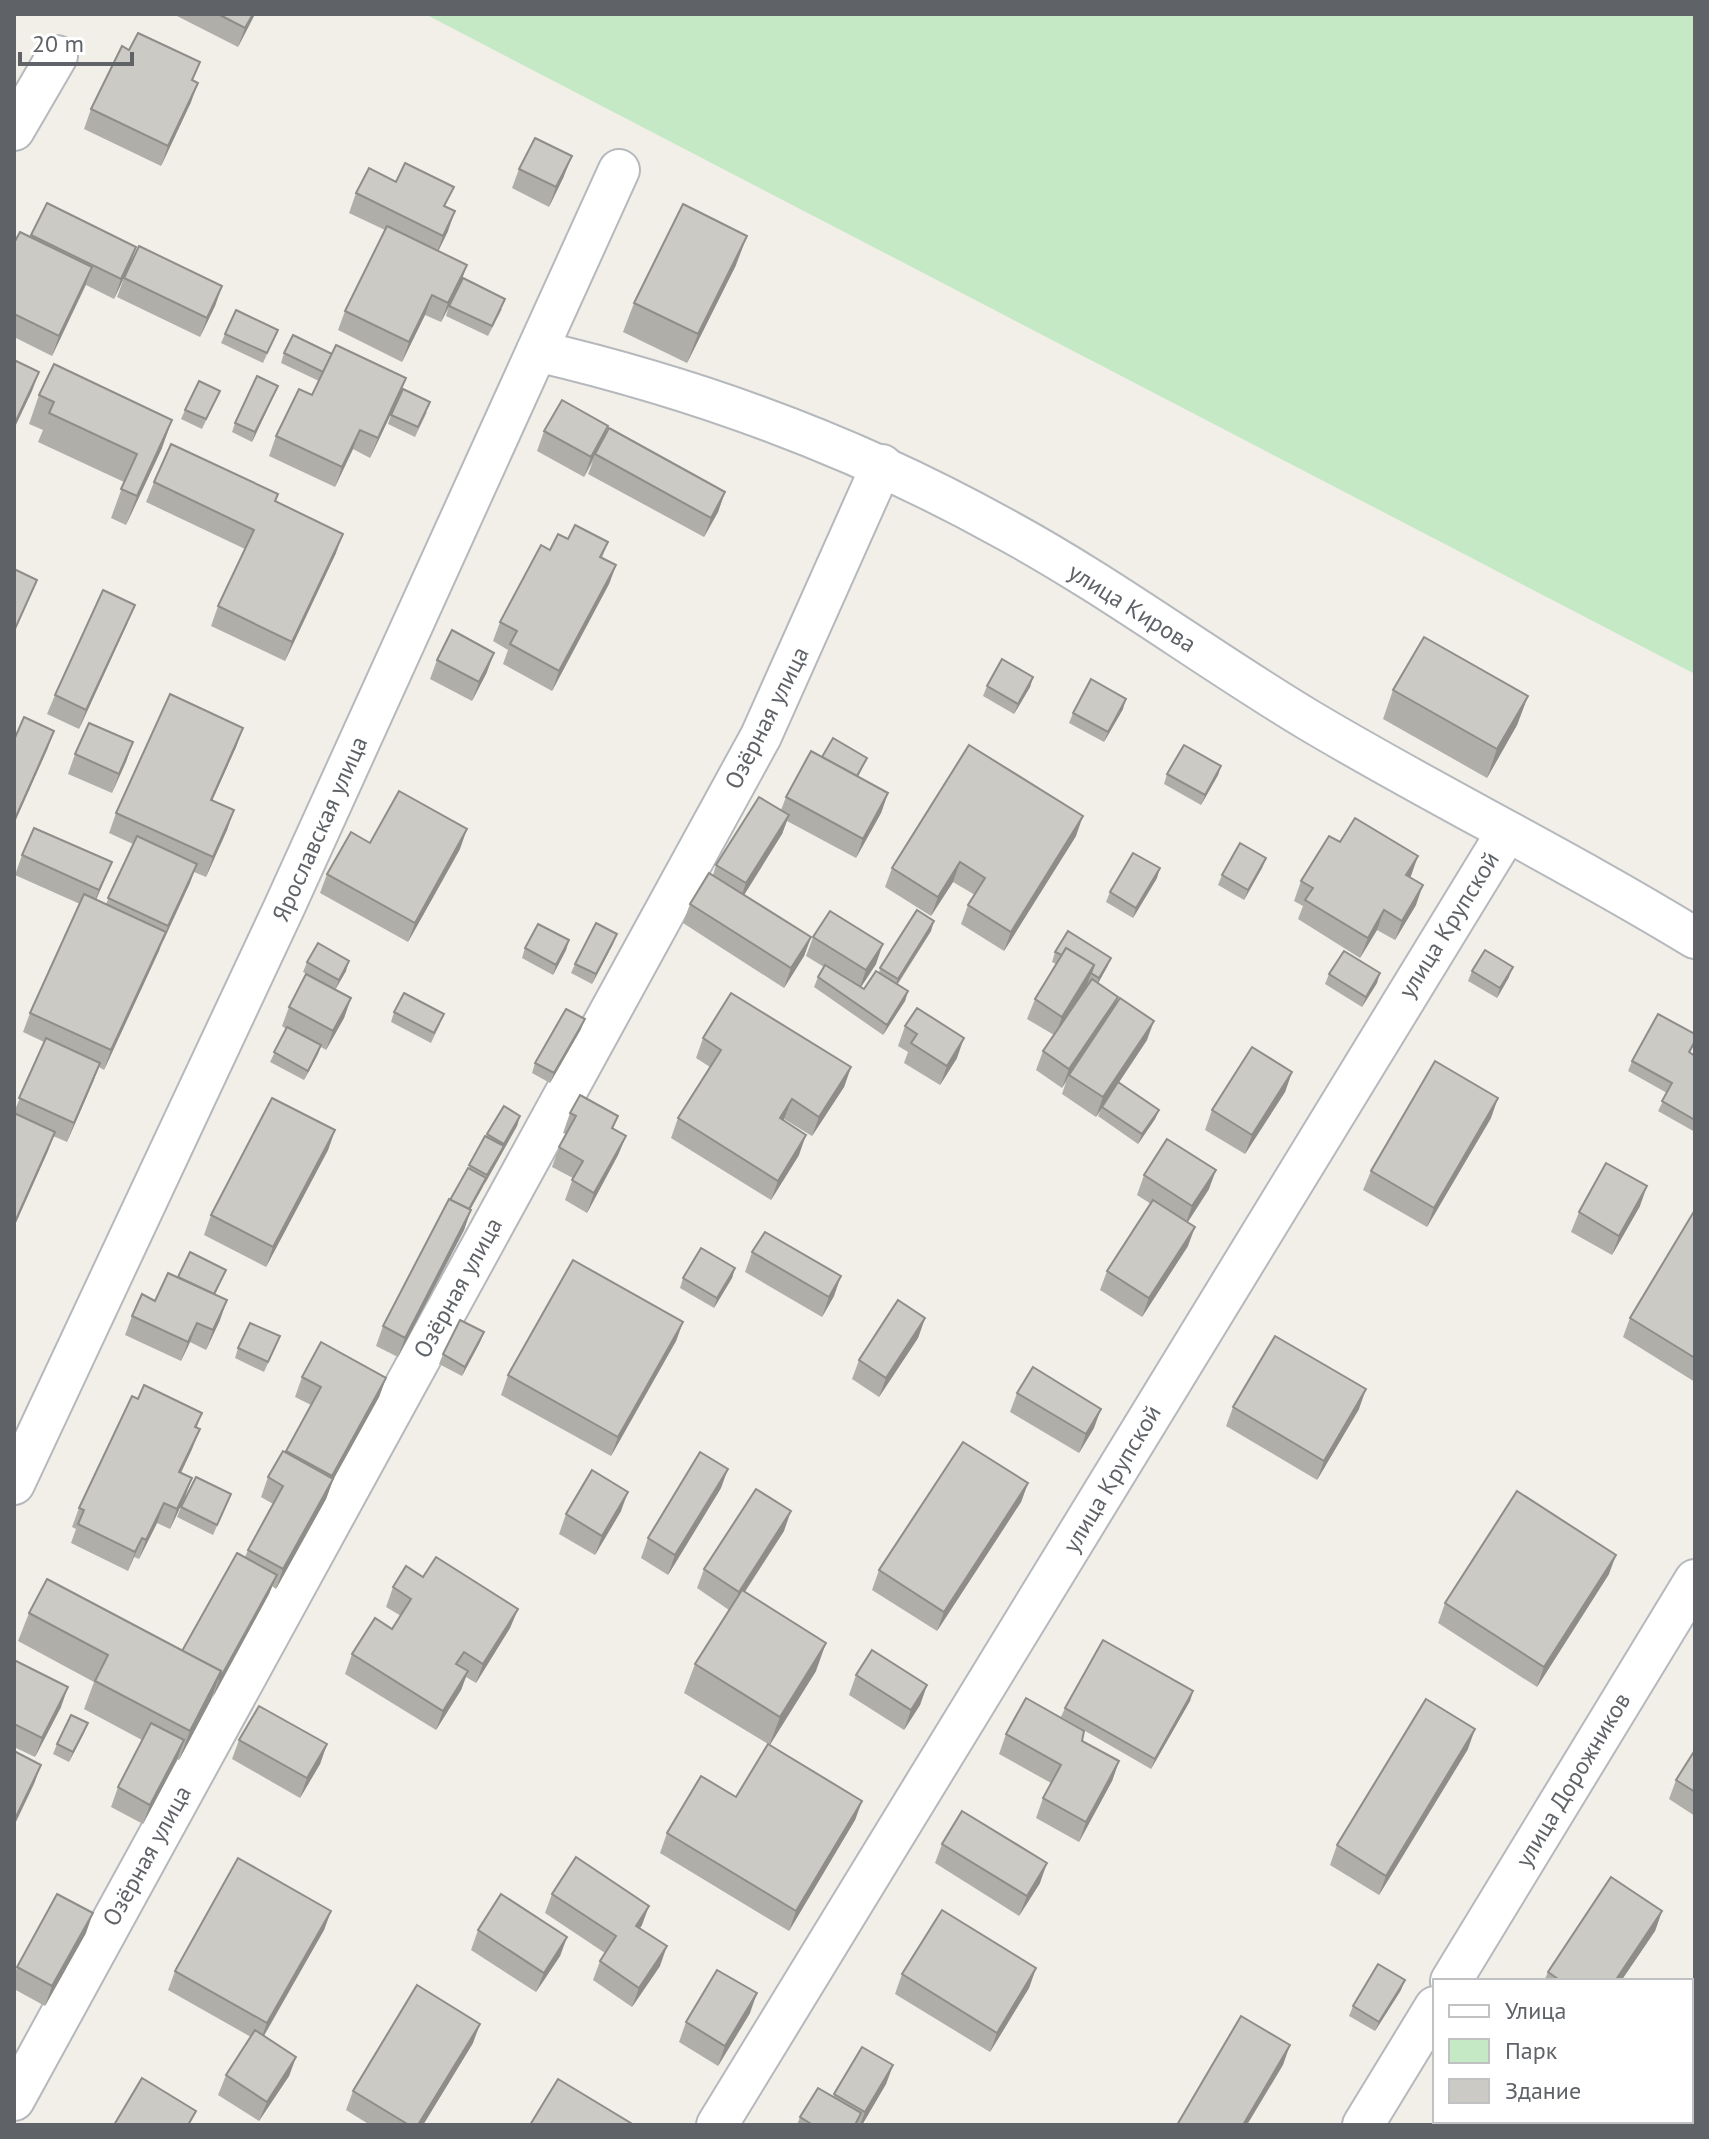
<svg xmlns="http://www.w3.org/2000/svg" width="1709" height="2139" font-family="'PT Sans',sans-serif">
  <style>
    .green { fill: #c5e8c5 }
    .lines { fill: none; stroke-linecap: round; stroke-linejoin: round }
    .minor-casing { stroke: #b5b8bc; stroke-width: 44 }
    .minor { stroke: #fff; stroke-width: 40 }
    .wall { fill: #afaea9 }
    .shaded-wall { fill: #8f8d8a }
    .building { fill: #cccac5; stroke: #8f8d8a; stroke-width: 2 }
    .labels { text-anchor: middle; stroke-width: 6; stroke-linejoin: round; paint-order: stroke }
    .street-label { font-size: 24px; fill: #5f6368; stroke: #fff }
  </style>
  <rect width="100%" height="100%" fill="#f1efe8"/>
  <!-- green -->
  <path class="green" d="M425 14H1695V674Z"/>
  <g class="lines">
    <!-- minor casing -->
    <g class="minor-casing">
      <g id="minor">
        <path d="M14 130 57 56"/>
        <path d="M537 351C700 389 855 446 1001 527 1107 584 1204 657 1307 719 1434 795 1568 860 1695 938"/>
        <path d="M14 1484 283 910 619 170"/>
        <path d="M1451 1981 1695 1580"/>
        <path d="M14 2100 761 736 882 465"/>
        <path d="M717 2125 1507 832"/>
        <path d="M1363 2125 1435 2007"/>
      </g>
    </g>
    <!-- minor -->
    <use href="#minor" class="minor"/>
  </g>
  <!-- wall -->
  <g class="wall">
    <path d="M173 14H255L238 47Z"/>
    <path d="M194 80 191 102 161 166 84 129 91 109Z"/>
    <path d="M519 169 564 176 549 207 512 188Z"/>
    <path d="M356 193 446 207 448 231 438 251 460 285 441 322 425 315 402 362 338 330 345 311 385 230 349 213Z"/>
    <path d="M47 203 136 247 129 267 114 299 86 285 52 356 14 337V243L31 237Z"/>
    <path d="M736 265 687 363 623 332 634 303Z"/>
    <path d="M124 278 222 286 215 306 200 337 117 297Z"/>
    <path d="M449 306 502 309 488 336 446 316Z"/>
    <path d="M278 330 263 363 221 343 225 334Z"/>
    <path d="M284 353 332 354 406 378 399 397 370 458 353 449 335 487 269 456 276 436 312 395 319 381 281 363Z"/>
    <path d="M220 391 202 429 181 419 185 410Z"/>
    <path d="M39 395 162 448 126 525 111 518 124 482 38 442 43 430 29 424Z"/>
    <path d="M274 395 252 442 232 432 235 423Z"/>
    <path d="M427 412 415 437 388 424 391 415Z"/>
    <path d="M544 431 603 439 725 492 718 512 704 537 588 474 593 461 584 477 537 451Z"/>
    <path d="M154 482 275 502 336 553 285 661 211 626 218 606 245 549 146 502Z"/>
    <path d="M568 539 608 542 602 558 616 565 609 584 552 691 503 664 508 650 493 641 500 622 550 550Z"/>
    <path d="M127 624 79 729 47 714 55 695Z"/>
    <path d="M437 660 487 672 472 701 430 679Z"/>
    <path d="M1033 677 1030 687 1014 714 983 696 987 686Z"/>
    <path d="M1393 690 1528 696 1517 725 1487 778 1383 719Z"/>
    <path d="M1123 709 1104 742 1069 723 1073 713Z"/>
    <path d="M243 728 236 747 212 800 234 810 227 830 206 877 194 872 104 1070 99 1067 67 1142 53 1136 14 1227V1112L44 1042 23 1032 30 1013 80 904 15 875 22 855 112 862 96 900 106 904 133 844 109 833 116 813Z"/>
    <path d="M133 742 112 793 68 774 75 754Z"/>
    <path d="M822 757 867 758 858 777 888 793 881 813 856 858 787 821 782 834 744 895 811 937 804 956 784 988 683 923 690 904 713 875 716 865 781 810 786 797Z"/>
    <path d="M1221 766 1218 775 1201 805 1164 784 1167 774Z"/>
    <path d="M1076 836 1004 951 961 924 968 905 975 895 953 882 931 916 885 887 892 868Z"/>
    <path d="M1340 842 1410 877 1416 905 1395 940 1377 930 1360 958 1298 919 1303 906 1294 901 1301 881Z"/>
    <path d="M370 843 460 849 408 942 320 893 327 874Z"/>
    <path d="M1266 858 1262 868 1244 900 1218 885 1222 875Z"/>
    <path d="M1157 878 1133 918 1106 902 1110 892Z"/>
    <path d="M931 931 898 984 908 991 905 1001 883 1035 814 987 818 977 824 967 806 956 813 937 876 964 861 987 864 989 879 973 880 968Z"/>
    <path d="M617 934 613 944 592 984 571 973 575 964Z"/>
    <path d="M569 940 566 950 553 975 522 958 525 948Z"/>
    <path d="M1055 952 1111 958 1107 967 1098 983 1118 997 1115 1006 1147 1040 1119 1082 1159 1110 1155 1119 1138 1144 1098 1116 1101 1109 1096 1117 1062 1094 1066 1082 1062 1088 1036 1070 1043 1051 1054 1035 1027 1019 1035 999 1056 964 1052 962Z"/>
    <path d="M307 962 346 971 335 990 351 998 344 1018 326 1050 321 1047 304 1080 270 1062 286 1029 282 1026 289 1007 324 984 303 972Z"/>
    <path d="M1472 971 1509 977 1497 998 1468 981Z"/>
    <path d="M1329 974 1377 983 1362 1007 1325 984Z"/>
    <path d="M394 1012 440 1024 431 1043 391 1022Z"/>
    <path d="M905 1026 957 1058 940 1085 904 1063 908 1052 898 1046Z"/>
    <path d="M581 1029 550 1083 532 1073 535 1063Z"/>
    <path d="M1695 1034V1043L1690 1053 1695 1056V1132L1658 1111 1667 1093 1628 1071 1632 1061Z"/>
    <path d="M703 1038 851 1067 844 1087 812 1136 784 1119 783 1121 799 1155 771 1200 671 1138 678 1118 710 1067 696 1058Z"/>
    <path d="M1292 1072 1285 1092 1245 1154 1205 1130 1212 1110Z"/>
    <path d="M570 1113 618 1116 613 1129 626 1136 618 1155 587 1213 565 1200 573 1178 552 1167 559 1147 566 1134 563 1133Z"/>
    <path d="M520 1116 517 1126 470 1210 464 1230 398 1357 376 1346 383 1326 450 1200 487 1134Z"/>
    <path d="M1491 1118 1427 1227 1363 1190 1371 1171Z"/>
    <path d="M335 1130 328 1150 266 1267 204 1235 211 1215Z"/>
    <path d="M1144 1175 1209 1189 1188 1222V1246L1142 1317 1100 1290 1107 1271 1151 1204 1137 1195Z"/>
    <path d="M1640 1206 1612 1255 1571 1232 1579 1212Z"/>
    <path d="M1695 1215V1382L1623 1337 1630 1318Z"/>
    <path d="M752 1252 834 1296 822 1317 745 1272Z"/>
    <path d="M735 1268 732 1278 714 1308 680 1288 683 1278Z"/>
    <path d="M226 1270 215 1295 220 1320 206 1350 190 1342 181 1361 125 1335 132 1316 155 1301 178 1277Z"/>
    <path d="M925 1318 918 1338 879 1397 852 1379 859 1360Z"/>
    <path d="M683 1322 676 1341 611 1456 501 1395 508 1375Z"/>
    <path d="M484 1332 480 1342 462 1376 439 1364 443 1354Z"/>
    <path d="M280 1336 264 1372 235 1358 238 1348Z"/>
    <path d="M302 1377 386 1378 379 1397 333 1480 326 1499 276 1589 272 1586 269 1594 211 1699 179 1760 177 1759 143 1824 111 1807 118 1787 142 1740 84 1709 94 1682 18 1641 29 1613 182 1651 245 1557 248 1550 273 1504 261 1497 268 1477 285 1452 311 1405 295 1397Z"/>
    <path d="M1017 1393 1094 1428 1079 1453 1010 1412Z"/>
    <path d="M138 1399 202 1413 197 1427 192 1449 181 1473 185 1497 170 1529 157 1523 139 1559 134 1557 128 1571 71 1543 76 1529 72 1527 79 1508Z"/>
    <path d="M1233 1407 1359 1409 1317 1480 1226 1426Z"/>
    <path d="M1028 1483 1021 1502 937 1631 872 1590 879 1570Z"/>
    <path d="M721 1488 668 1575 641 1558 648 1538Z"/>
    <path d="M231 1494 213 1535 177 1517 181 1507Z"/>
    <path d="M621 1511 595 1555 559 1534 566 1514Z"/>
    <path d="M784 1531 745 1592 816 1671 770 1745 862 1801 855 1820 789 1931 660 1853 667 1833 736 1797 768 1744 684 1693 695 1664 729 1610 697 1588 704 1569Z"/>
    <path d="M1609 1574 1537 1687 1438 1623 1445 1603Z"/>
    <path d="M423 1577 518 1609 510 1628 476 1683 466 1677 461 1690 436 1730 345 1674 352 1654 392 1629 401 1616 386 1607 393 1587Z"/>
    <path d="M14 1660 61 1707 35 1757 14 1747Z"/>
    <path d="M856 1675 927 1685 920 1705 904 1730 849 1695Z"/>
    <path d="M1193 1691 1190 1701 1151 1769 1061 1717 1065 1708Z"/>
    <path d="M88 1723 69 1762 53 1754 57 1744Z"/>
    <path d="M1006 1734 1082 1741 1119 1761 1112 1781 1079 1842 1036 1818 1043 1798 1051 1783 999 1754Z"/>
    <path d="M239 1740 327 1744 320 1764 300 1798 232 1759Z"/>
    <path d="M1468 1749 1379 1895 1330 1865 1337 1845Z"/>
    <path d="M1695 1750V1816L1669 1799 1676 1780Z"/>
    <path d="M942 1844 1040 1883 1019 1916 935 1863Z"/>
    <path d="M552 1894 642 1925 640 1928 660 1966 632 2007 593 1980 600 1961 605 1953 545 1913Z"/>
    <path d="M331 1911 324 1930 264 2036 296 2057 289 2076 259 2121 218 2095 226 2075 251 2037 168 1990 175 1971Z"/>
    <path d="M1662 1911 1655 1931 1621 1981H1544L1548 1972Z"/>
    <path d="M478 1930 567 1937 560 1956 536 1992 471 1950Z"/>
    <path d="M86 1933 45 2006 14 1989V1975L17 1967Z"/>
    <path d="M1036 1968 1029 1988 990 2052 895 1994 902 1974Z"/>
    <path d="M1401 1990 1375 2031 1349 2016 1353 2006Z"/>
    <path d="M750 2013 718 2066 679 2042 686 2022Z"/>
    <path d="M473 2043 423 2125H370L346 2110 353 2091Z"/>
    <path d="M893 2065 886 2084 862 2125H797L800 2117 833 2097 834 2094Z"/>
    <path d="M1460 2121H1563L1562 2125H1467Z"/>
  </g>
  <!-- shaded-wall -->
  <g class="shaded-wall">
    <path d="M253 14H255L238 47 245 28Z"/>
    <path d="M198 83 191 102 161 166 168 146Z"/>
    <path d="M572 156 564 176 549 207 556 187Z"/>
    <path d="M455 211 448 231 436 256 443 236Z"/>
    <path d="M747 236 736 265 687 363 698 334Z"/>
    <path d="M136 247 129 267 114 299 121 279Z"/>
    <path d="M467 265 460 285 441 322 448 303Z"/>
    <path d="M92 267 85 286 52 356 59 336Z"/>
    <path d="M222 286 215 306 200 337 207 318Z"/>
    <path d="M432 295 425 315 402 362 409 342Z"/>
    <path d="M39 372 32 391 14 429V425Z"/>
    <path d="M406 378 399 397 370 458 378 438Z"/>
    <path d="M278 386 274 395 252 442 255 432Z"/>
    <path d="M172 420 162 448 126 525 137 496Z"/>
    <path d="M608 426 601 446 595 454 584 477 591 457Z"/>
    <path d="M360 430 353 449 335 487 342 467Z"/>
    <path d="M725 492 718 512 704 537 711 518Z"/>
    <path d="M343 534 336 553 285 661 292 642Z"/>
    <path d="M616 565 609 584 552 691 559 671Z"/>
    <path d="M135 605 127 624 79 729 86 710Z"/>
    <path d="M494 653 487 672 472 701 479 682Z"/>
    <path d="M1033 677 1030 687 1014 714 1018 704Z"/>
    <path d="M1528 696 1517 725 1487 778 1497 749Z"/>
    <path d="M1126 699 1123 709 1104 742 1108 732Z"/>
    <path d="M243 728 236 747 204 819 211 800Z"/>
    <path d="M54 731 47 750 14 824V821Z"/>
    <path d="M133 742 126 762 112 793 119 774Z"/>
    <path d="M1221 766 1218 775 1201 805 1205 795Z"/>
    <path d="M888 793 881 813 856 858 863 839Z"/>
    <path d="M234 810 227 830 206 877 213 857Z"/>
    <path d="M789 815 782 834 739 903 746 883Z"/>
    <path d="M1083 816 1076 836 1004 951 1011 932Z"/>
    <path d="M467 829 460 849 408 942 415 923Z"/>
    <path d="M1418 856 1411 876 1399 894 1406 875Z"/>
    <path d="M1266 858 1262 868 1244 900 1248 890Z"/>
    <path d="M112 862 104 881 92 909 99 890Z"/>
    <path d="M960 862 953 882 931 916 938 897Z"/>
    <path d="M197 864 190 883 161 946 168 926Z"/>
    <path d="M1160 868 1157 878 1133 918 1136 908Z"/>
    <path d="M1423 885 1416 905 1395 940 1402 921Z"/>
    <path d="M1384 910 1377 930 1360 958 1368 938Z"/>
    <path d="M934 921 931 931 894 989 898 979Z"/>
    <path d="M166 932 159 951 104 1070 111 1050Z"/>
    <path d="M617 934 613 944 592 984 596 974Z"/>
    <path d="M811 937 804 956 784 988 791 968Z"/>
    <path d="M569 940 566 950 553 975 556 965Z"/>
    <path d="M883 944 876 964 859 990 866 970Z"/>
    <path d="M1111 958 1107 967 1096 987 1099 978Z"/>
    <path d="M349 961 346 971 335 990 339 980Z"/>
    <path d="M1094 965 1087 985 1055 1036 1062 1017Z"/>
    <path d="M1513 967 1509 977 1497 998 1500 988Z"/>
    <path d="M1380 973 1377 983 1362 1007 1366 997Z"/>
    <path d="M908 991 905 1001 883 1035 887 1025Z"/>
    <path d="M1118 997 1111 1017 1069 1075 1062 1088 1069 1069Z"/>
    <path d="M351 998 344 1018 326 1050 333 1031Z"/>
    <path d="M585 1019 581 1029 550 1083 554 1073Z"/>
    <path d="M1154 1021 1147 1040 1096 1117 1103 1097Z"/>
    <path d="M964 1038 957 1058 940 1085 947 1066Z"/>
    <path d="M321 1045 318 1054 304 1080 308 1071Z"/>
    <path d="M100 1063 93 1082 67 1142 74 1123Z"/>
    <path d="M851 1067 844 1087 812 1136 819 1117Z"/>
    <path d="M1292 1072 1285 1092 1245 1154 1252 1135Z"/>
    <path d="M1498 1098 1491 1118 1427 1227 1434 1208Z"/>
    <path d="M792 1099 784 1119 773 1138 780 1118Z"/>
    <path d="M1159 1110 1155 1119 1138 1144 1142 1134Z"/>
    <path d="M520 1116 517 1126 484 1185 487 1175 504 1144Z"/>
    <path d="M335 1130 328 1150 266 1267 273 1247Z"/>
    <path d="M55 1132 48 1151 14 1227V1224Z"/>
    <path d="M806 1135 799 1155 771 1200 778 1181Z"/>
    <path d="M626 1136 618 1155 587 1213 594 1193Z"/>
    <path d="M1216 1170 1209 1189 1185 1226 1192 1206Z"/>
    <path d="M486 1178 482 1188 461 1226 465 1216Z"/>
    <path d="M1647 1186 1640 1206 1612 1255 1619 1236Z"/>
    <path d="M471 1210 464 1230 398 1357 405 1338Z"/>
    <path d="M1195 1227 1188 1246 1142 1317 1149 1298Z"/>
    <path d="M735 1268 732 1278 714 1308 717 1298Z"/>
    <path d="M841 1276 834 1296 822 1317 829 1297Z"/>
    <path d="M227 1300 220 1320 206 1350 213 1330Z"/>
    <path d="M925 1318 918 1338 879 1397 886 1378Z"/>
    <path d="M683 1322 676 1341 611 1456 618 1437Z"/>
    <path d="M197 1323 190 1342 181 1361 188 1342Z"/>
    <path d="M484 1332 480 1342 462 1376 465 1367Z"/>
    <path d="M386 1378 379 1397 333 1480 326 1499 276 1589 283 1569 325 1495 332 1476Z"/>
    <path d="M1366 1389 1359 1409 1317 1480 1324 1461Z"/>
    <path d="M1101 1409 1094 1428 1079 1453 1086 1434Z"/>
    <path d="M200 1429 192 1449 172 1491 179 1472Z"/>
    <path d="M728 1469 721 1488 668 1575 675 1555Z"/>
    <path d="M192 1478 185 1497 170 1529 177 1509Z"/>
    <path d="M1028 1483 1021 1502 937 1631 944 1612Z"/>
    <path d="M628 1492 621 1511 595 1555 602 1536Z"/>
    <path d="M164 1503 157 1523 139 1559 146 1540Z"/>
    <path d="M791 1511 784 1531 732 1611 739 1592Z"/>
    <path d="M142 1538 134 1557 128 1571 135 1552Z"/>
    <path d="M1616 1555 1609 1574 1537 1687 1544 1667Z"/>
    <path d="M277 1575 269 1594 212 1699 219 1680Z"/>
    <path d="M518 1609 510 1628 476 1683 483 1664Z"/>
    <path d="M826 1643 816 1671 769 1746 780 1717Z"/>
    <path d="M221 1671 211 1700 179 1760 190 1731Z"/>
    <path d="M468 1671 461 1690 436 1730 443 1711Z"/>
    <path d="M927 1685 920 1705 904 1730 911 1710Z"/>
    <path d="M68 1687 61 1707 35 1757 42 1738Z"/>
    <path d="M1193 1691 1190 1701 1151 1769 1155 1759Z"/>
    <path d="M88 1723 84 1733 69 1762 73 1752Z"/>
    <path d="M1475 1729 1468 1749 1379 1895 1386 1876Z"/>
    <path d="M184 1740 177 1760 143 1824 150 1805Z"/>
    <path d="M327 1744 320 1764 300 1798 307 1778Z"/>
    <path d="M1119 1761 1112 1781 1079 1842 1086 1822Z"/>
    <path d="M41 1765 34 1784 14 1826V1821Z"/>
    <path d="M862 1801 855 1820 789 1931 796 1911Z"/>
    <path d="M1047 1863 1040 1883 1019 1916 1027 1896Z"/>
    <path d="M649 1906 642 1925 628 1945 636 1926Z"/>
    <path d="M331 1911 324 1930 260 2042 267 2023Z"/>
    <path d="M1662 1911 1655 1931 1621 1981H1615Z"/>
    <path d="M93 1913 86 1933 45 2006 52 1986Z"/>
    <path d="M567 1937 560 1956 536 1992 544 1973Z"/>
    <path d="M667 1946 660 1966 632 2007 639 1988Z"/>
    <path d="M1036 1968 1029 1988 990 2052 997 2033Z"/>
    <path d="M1405 1980 1401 1990 1375 2031 1379 2022Z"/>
    <path d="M757 1993 750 2013 718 2066 725 2046Z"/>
    <path d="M480 2024 473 2043 423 2125H418Z"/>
    <path d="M1290 2045 1283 2065 1247 2125H1243Z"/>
    <path d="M296 2057 289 2076 259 2121 267 2102Z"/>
    <path d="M893 2065 886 2084 862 2125H860L865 2112Z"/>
  </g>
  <!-- building -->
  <g class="building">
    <path d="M218 14H253L245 28Z"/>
    <path d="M138 33 200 62 192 80 198 83 168 146 91 109 122 46 129 50Z"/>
    <path d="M535 138 572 156 556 187 519 169Z"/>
    <path d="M405 163 454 187 444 206 455 211 443 236 356 193 369 168 396 182Z"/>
    <path d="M47 203 136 247 121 279 31 235Z"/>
    <path d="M683 204 747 236 698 334 634 303Z"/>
    <path d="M387 226 467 265 448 303 432 295 409 342 345 311Z"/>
    <path d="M20 232 92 267 59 336 14 314V243Z"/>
    <path d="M139 246 222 286 207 318 124 278Z"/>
    <path d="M463 278 505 299 492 326 449 306Z"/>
    <path d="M236 310 278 330 267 353 225 334Z"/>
    <path d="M293 335 332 354 323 372 284 353Z"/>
    <path d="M336 345 406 378 378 438 360 430 342 467 276 436 299 389 312 395Z"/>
    <path d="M14 360 39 372 14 425Z"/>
    <path d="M54 364 172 420 137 496 121 489 137 454 49 413 54 402 39 395Z"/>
    <path d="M257 376 278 386 255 432 235 423Z"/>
    <path d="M199 381 220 391 206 419 185 410Z"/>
    <path d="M403 389 430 402 418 427 391 415Z"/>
    <path d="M562 400 608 426 591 457 544 431Z"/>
    <path d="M609 428 725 492 711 518 595 454Z"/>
    <path d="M171 444 278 494 275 501 343 534 292 642 218 606 254 530 154 482Z"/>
    <path d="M575 525 608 542 600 557 616 565 559 671 510 644 517 631 500 622 541 545 550 550 558 534 568 539Z"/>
    <path d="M14 569 37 580 14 631Z"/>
    <path d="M103 590 135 605 86 710 55 695Z"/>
    <path d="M452 630 494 653 479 682 437 660Z"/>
    <path d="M1424 637 1528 696 1497 749 1393 690Z"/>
    <path d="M1002 659 1033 677 1018 704 987 686Z"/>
    <path d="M1091 679 1126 699 1108 732 1073 713Z"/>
    <path d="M170 694 243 728 211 800 234 810 213 857 116 813Z"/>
    <path d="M24 717 54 731 14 821V740Z"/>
    <path d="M89 723 133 742 119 774 75 754Z"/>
    <path d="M833 738 867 758 857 776 822 757Z"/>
    <path d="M969 745 1083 816 1011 932 968 905 985 878 960 862 938 897 892 868Z"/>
    <path d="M1184 745 1221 766 1205 795 1167 774Z"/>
    <path d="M811 751 888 793 863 839 786 797Z"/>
    <path d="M399 791 467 829 415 923 327 874 351 832 370 843Z"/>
    <path d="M759 797 789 815 746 883 716 865Z"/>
    <path d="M1355 818 1418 856 1406 875 1423 885 1402 921 1384 910 1368 938 1305 900 1313 888 1301 881 1329 836 1340 842Z"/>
    <path d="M34 828 112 862 99 890 22 855Z"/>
    <path d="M137 836 197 864 168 926 108 898Z"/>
    <path d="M1240 843 1266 858 1248 890 1222 875Z"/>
    <path d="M1133 853 1160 868 1136 908 1110 892Z"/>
    <path d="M709 873 811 937 791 968 690 904Z"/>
    <path d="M84 894 166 932 111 1050 30 1013Z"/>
    <path d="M917 910 934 921 898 979 880 968Z"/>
    <path d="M830 911 883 944 866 970 813 937Z"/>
    <path d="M596 923 617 934 596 974 575 964Z"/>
    <path d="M538 924 569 940 556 965 525 948Z"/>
    <path d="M1068 931 1111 958 1099 978 1091 973 1094 965 1066 948 1062 955 1055 952Z"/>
    <path d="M318 943 349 961 339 980 307 962Z"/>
    <path d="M1066 948 1094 965 1062 1017 1035 999Z"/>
    <path d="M1485 950 1513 967 1500 988 1472 971Z"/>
    <path d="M1344 951 1380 973 1366 997 1329 974Z"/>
    <path d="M825 965 864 989 876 971 908 991 887 1025 818 977Z"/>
    <path d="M306 974 351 998 333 1031 289 1007Z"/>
    <path d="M1092 979 1118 997 1069 1069 1043 1051Z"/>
    <path d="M404 993 444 1014 434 1033 394 1012Z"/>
    <path d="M731 993 851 1067 819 1117 792 1099 780 1118 806 1135 778 1181 678 1118 721 1050 703 1038Z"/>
    <path d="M1120 998 1154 1021 1103 1097 1069 1075Z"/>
    <path d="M917 1008 964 1038 947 1066 911 1043 917 1034 905 1026Z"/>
    <path d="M566 1009 585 1019 554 1073 535 1063Z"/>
    <path d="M1658 1014 1695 1034V1041L1689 1052 1695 1056V1120L1662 1101 1672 1083 1632 1061Z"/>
    <path d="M287 1027 321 1045 308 1071 274 1052Z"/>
    <path d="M46 1038 100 1063 74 1123 19 1098Z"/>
    <path d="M1252 1047 1292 1072 1252 1135 1212 1110Z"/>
    <path d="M1435 1061 1498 1098 1434 1208 1371 1171Z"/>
    <path d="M1118 1082 1159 1110 1142 1134 1102 1107Z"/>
    <path d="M580 1095 618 1116 612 1128 626 1136 594 1193 572 1180 583 1161 559 1147 576 1116 570 1113Z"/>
    <path d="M272 1098 335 1130 273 1247 211 1215Z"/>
    <path d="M504 1106 520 1116 504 1144 487 1134Z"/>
    <path d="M14 1113 55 1132 14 1224Z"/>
    <path d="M485 1136 504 1146 487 1175 469 1165Z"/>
    <path d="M1167 1139 1216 1170 1192 1206 1144 1175Z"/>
    <path d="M1606 1163 1647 1186 1619 1236 1579 1212Z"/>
    <path d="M468 1168 486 1178 469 1209 450 1200Z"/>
    <path d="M449 1199 471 1210 405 1338 383 1326Z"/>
    <path d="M1153 1200 1195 1227 1149 1298 1107 1271Z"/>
    <path d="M1693 1213 1695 1215V1358L1630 1318Z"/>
    <path d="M765 1232 841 1276 829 1297 752 1252Z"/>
    <path d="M701 1248 735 1268 717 1298 683 1278Z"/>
    <path d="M190 1252 226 1270 214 1294 178 1277Z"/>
    <path d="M573 1260 683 1322 618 1437 508 1375Z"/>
    <path d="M168 1273 227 1300 213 1330 197 1323 188 1342 132 1316 142 1294 155 1301Z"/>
    <path d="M898 1300 925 1318 886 1378 859 1360Z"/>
    <path d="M460 1320 484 1332 465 1367 443 1354Z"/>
    <path d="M250 1323 280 1336 268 1362 238 1348Z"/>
    <path d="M1275 1336 1366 1389 1324 1461 1233 1407Z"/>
    <path d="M321 1342 386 1378 332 1476 286 1451 321 1387 302 1377Z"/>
    <path d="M1033 1367 1101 1409 1086 1434 1017 1393Z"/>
    <path d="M144 1385 202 1413 195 1427 200 1429 179 1472 192 1478 177 1509 164 1503 146 1540 142 1538 135 1552 78 1524 84 1510 79 1508 132 1396 138 1399Z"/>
    <path d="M963 1442 1028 1483 944 1612 879 1570Z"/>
    <path d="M283 1451 333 1479 283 1569 248 1550 283 1486 268 1477Z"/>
    <path d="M700 1452 728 1469 675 1555 648 1538Z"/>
    <path d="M592 1470 628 1492 602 1536 566 1514Z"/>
    <path d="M196 1477 231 1494 217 1525 181 1507Z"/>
    <path d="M756 1489 791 1511 739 1592 704 1569Z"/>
    <path d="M1517 1491 1616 1555 1544 1667 1445 1603Z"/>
    <path d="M237 1553 277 1575 219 1680 221 1671 182 1651Z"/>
    <path d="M436 1557 518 1609 483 1664 464 1652 456 1664 468 1671 443 1711 352 1654 375 1618 392 1629 411 1599 393 1587 406 1566 423 1577Z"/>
    <path d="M47 1579 221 1671 190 1731 95 1681 108 1655 29 1613Z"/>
    <path d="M742 1590 826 1643 780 1717 695 1664Z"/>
    <path d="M1103 1640 1193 1691 1155 1759 1065 1708Z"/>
    <path d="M872 1650 927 1685 911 1710 856 1675Z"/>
    <path d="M14 1660 68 1687 42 1738 14 1724Z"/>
    <path d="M1026 1698 1084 1731 1082 1741 1119 1761 1086 1822 1043 1798 1061 1765 1006 1734Z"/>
    <path d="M1426 1699 1475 1729 1386 1876 1337 1845Z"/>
    <path d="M259 1706 327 1744 307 1778 239 1740Z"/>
    <path d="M71 1715 88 1723 73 1752 57 1744Z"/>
    <path d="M151 1723 184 1740 150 1805 118 1787Z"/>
    <path d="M768 1744 862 1801 796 1911 667 1833 701 1776 736 1797Z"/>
    <path d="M1695 1750V1792L1676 1780Z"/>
    <path d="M14 1751 41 1765 14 1821Z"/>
    <path d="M962 1811 1047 1863 1027 1896 942 1844Z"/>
    <path d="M576 1857 649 1906 636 1926 667 1946 639 1988 600 1961 616 1936 552 1894Z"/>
    <path d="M238 1858 331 1911 267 2023 175 1971Z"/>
    <path d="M1611 1877 1662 1911 1615 1981H1561L1548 1972Z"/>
    <path d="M57 1894 93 1913 52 1986 17 1967Z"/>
    <path d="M501 1894 567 1937 544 1973 478 1930Z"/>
    <path d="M942 1910 1036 1968 997 2033 902 1974Z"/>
    <path d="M1378 1964 1405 1980 1379 2022 1353 2006Z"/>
    <path d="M717 1970 757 1993 725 2046 686 2022Z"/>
    <path d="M417 1985 480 2024 418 2125H409L353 2091Z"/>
    <path d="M1241 2016 1290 2045 1243 2125H1177Z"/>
    <path d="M255 2030 296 2057 267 2102 226 2075Z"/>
    <path d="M862 2047 893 2065 865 2112 834 2094Z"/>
    <path d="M142 2078 196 2111 188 2125H114Z"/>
    <path d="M558 2079 634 2125H530Z"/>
    <path d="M818 2088 861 2113 855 2125H813L800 2117Z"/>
    <path d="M1499 2121H1563L1561 2125H1505Z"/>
  </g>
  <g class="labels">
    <!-- street labels -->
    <g class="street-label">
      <text transform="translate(1132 608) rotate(32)" y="8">улица Кирова</text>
      <text transform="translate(767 718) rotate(-63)" y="8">Озёрная улица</text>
      <text transform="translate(320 829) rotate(-66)" y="8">Ярославская улица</text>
      <text transform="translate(1449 925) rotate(-58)" y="8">улица Крупской</text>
      <text transform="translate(458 1288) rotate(-61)" y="8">Озёрная улица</text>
      <text transform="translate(1112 1479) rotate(-59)" y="8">улица Крупской</text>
      <text transform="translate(1573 1780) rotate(-59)" y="8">улица Дорожников</text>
      <text transform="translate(147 1856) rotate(-61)" y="8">Озёрная улица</text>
    </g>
  </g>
  <!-- border -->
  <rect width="1709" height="2139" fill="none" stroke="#5f6368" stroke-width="32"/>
  <!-- legend -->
  <rect x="1433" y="1979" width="260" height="144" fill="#ffffff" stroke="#bfc1c3" stroke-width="2"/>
  <rect x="1449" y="2005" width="40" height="12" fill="#ffffff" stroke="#bfc1c3" stroke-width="2"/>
  <text x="1505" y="2019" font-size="24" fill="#5f6368">Улица</text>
  <rect x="1449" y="2039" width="40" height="24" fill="#c5e8c5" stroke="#bfc1c3" stroke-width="2"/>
  <text x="1505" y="2059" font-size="24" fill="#5f6368">Парк</text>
  <rect x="1449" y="2079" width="40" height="24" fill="#cccac5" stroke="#bfc1c3" stroke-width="2"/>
  <text x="1505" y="2099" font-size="24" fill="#5f6368">Здание</text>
  <!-- scale -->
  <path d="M20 52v12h112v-12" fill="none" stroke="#5f6368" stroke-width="4"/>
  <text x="32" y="52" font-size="24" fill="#5f6368" stroke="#ffffff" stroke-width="6" paint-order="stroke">20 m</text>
</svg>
